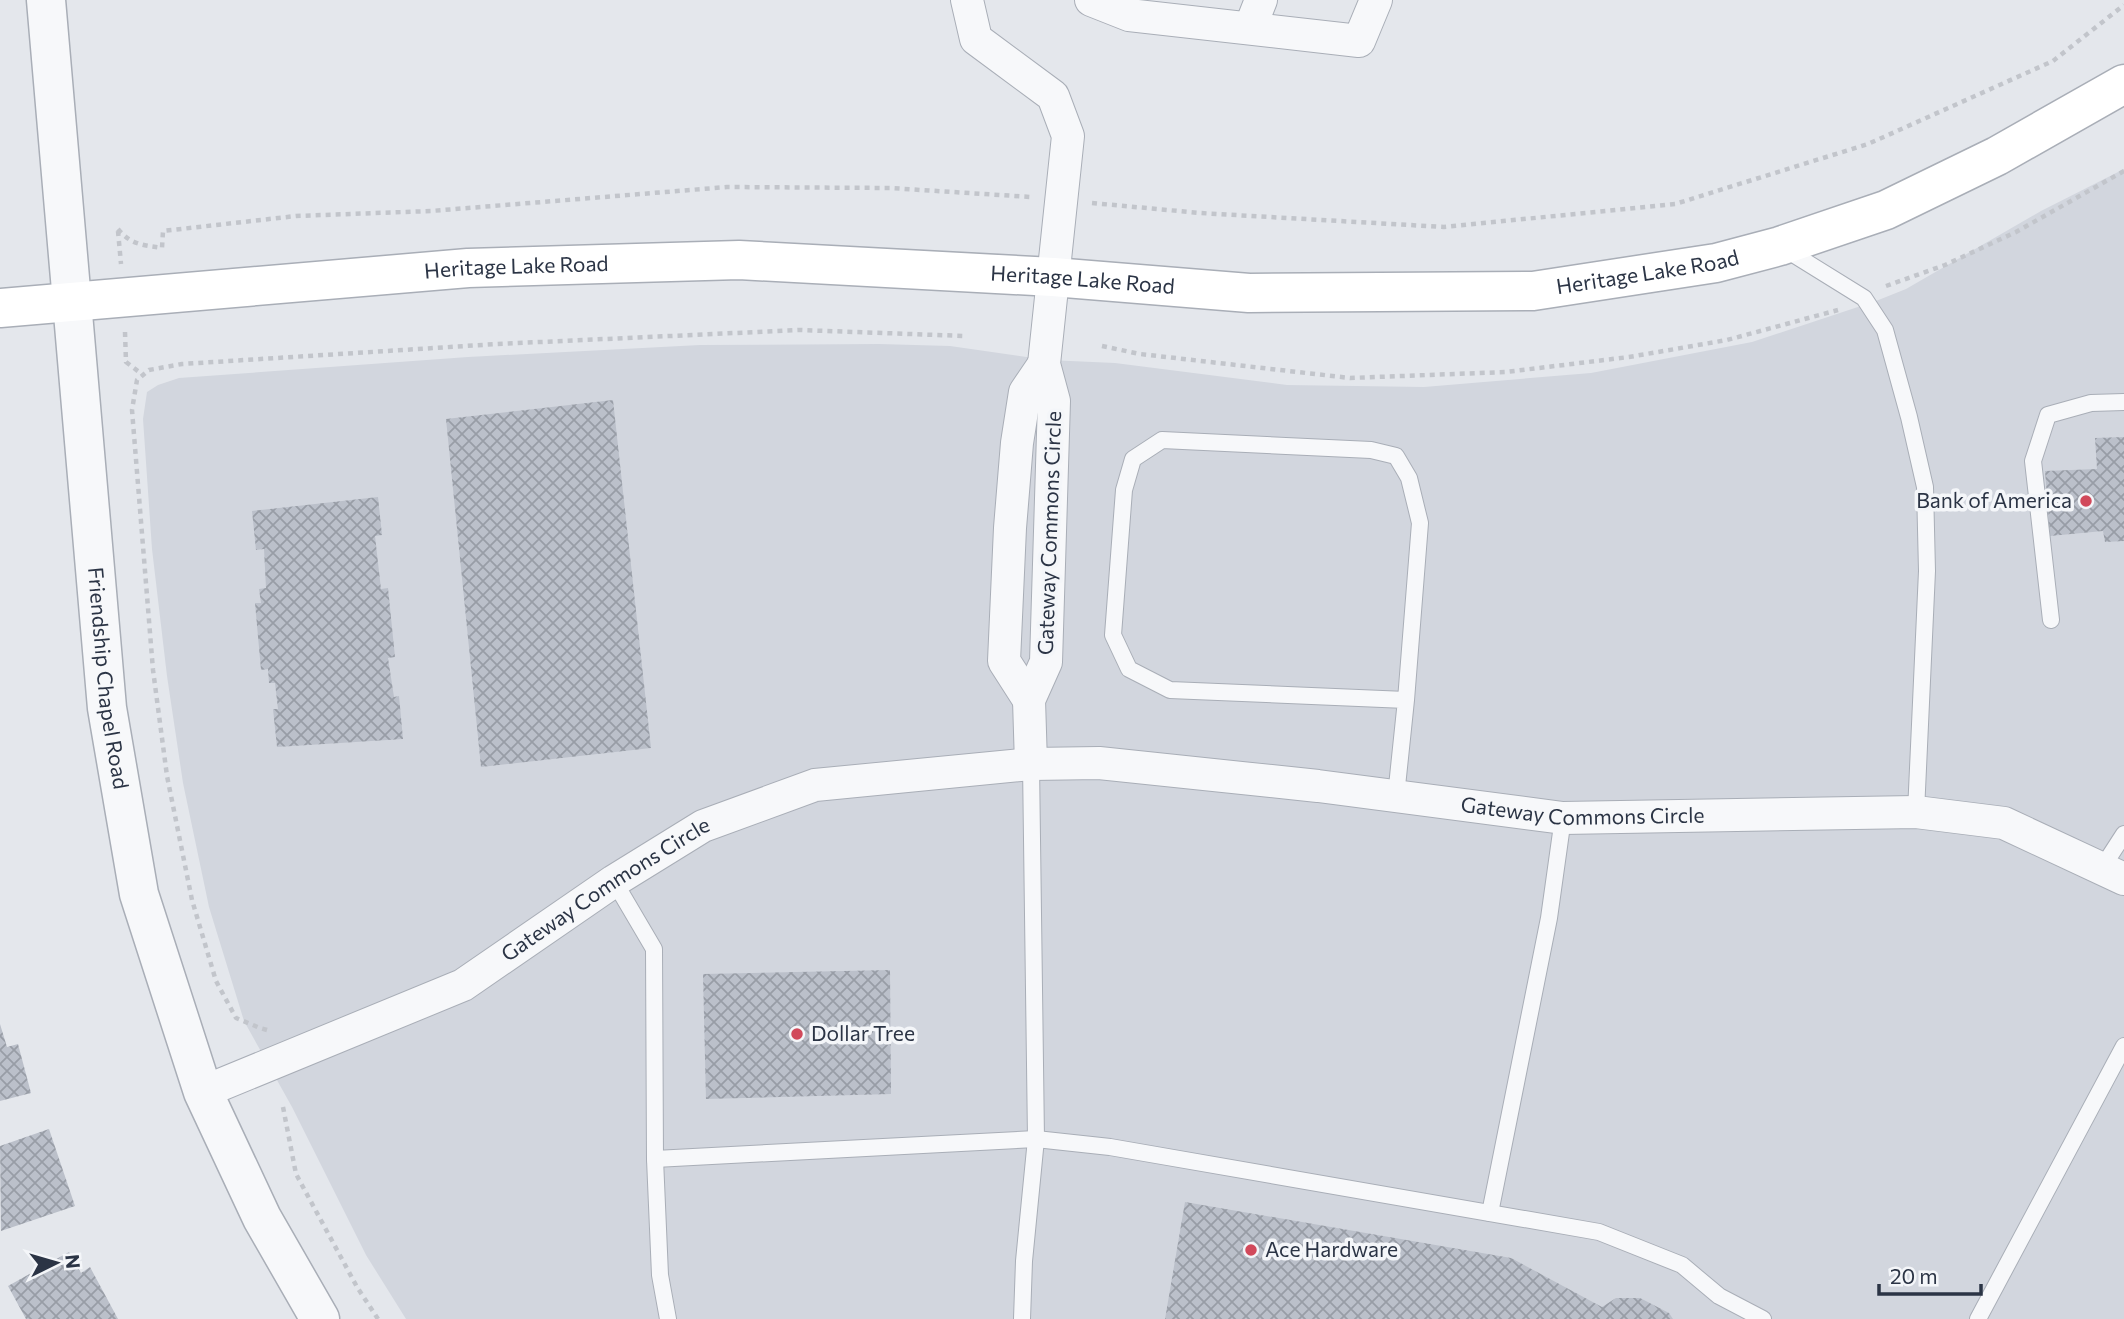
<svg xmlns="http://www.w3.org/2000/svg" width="2124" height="1319" font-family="Commissioner,sans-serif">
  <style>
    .built { fill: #d2d6de }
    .building { fill: url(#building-cross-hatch) }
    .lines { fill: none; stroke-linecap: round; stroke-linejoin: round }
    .service-casing { stroke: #a9aeb7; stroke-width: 18 }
    .minor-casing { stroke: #a9aeb7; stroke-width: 34 }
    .tertiary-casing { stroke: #a9aeb7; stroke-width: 41 }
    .secondary-casing { stroke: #a9aeb7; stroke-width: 41 }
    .path { stroke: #c2c5cb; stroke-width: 4.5; stroke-dasharray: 5 5; stroke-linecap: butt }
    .service { stroke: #f7f8fa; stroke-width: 16 }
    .minor { stroke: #f7f8fa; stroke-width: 32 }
    .tertiary { stroke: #f7f8fa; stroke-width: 38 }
    .secondary { stroke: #fff; stroke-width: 38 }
    .poi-dot { fill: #d1495b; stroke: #f4f6f9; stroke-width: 2.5 }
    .labels { text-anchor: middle; stroke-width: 7; stroke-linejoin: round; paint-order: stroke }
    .street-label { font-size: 21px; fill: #2b3445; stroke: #f4f6f9 }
    .poi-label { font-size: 21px; fill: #2b3445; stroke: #f4f6f9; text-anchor: start }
  </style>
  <defs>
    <pattern id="building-cross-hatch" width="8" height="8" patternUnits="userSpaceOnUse" patternTransform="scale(1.75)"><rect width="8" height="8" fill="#bbc0ca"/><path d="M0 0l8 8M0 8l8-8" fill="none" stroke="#989da6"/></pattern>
  </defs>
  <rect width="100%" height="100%" fill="#e4e7ec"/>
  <!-- built -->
  <path class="built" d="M2124 169V1319H406L366 1255 292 1107 244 1021 209 907 183 783 167 676 152 549 143 419 147 392 158 385 179 378 468 357 700 345 879 344 950 346 1048 360 1115 363 1287 385 1424 387 1591 373 1752 342 1876 301 1906 289 2041 211Z"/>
  <!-- building -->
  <g class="building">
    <path d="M613 400 651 748 481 767 446 419Z"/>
    <path d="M2124 437V541L2105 542 2103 531 2050 536 2045 471 2097 469 2095 438Z"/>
    <path d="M378 497 382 535 375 536 381 589 388 588 395 657 388 658 394 697 399 696 403 739 277 747 273 709H278L275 683H269L268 669 261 670 255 603H261L259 589 266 588 264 549 256 550 252 511Z"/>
    <path d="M890 970 891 1094 706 1099 703 974Z"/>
    <path d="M0 1024 7 1047 18 1044 31 1093 0 1101Z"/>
    <path d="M49 1129 75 1206 1 1231 0 1146Z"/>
    <path d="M1185 1202 1511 1258 1602 1307 1616 1298H1640L1669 1313 1673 1319H1165Z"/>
    <path d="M69 1252 81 1273 90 1267 118 1319H26L8 1286Z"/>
  </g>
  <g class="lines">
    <!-- service casing -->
    <g class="service-casing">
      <g id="service">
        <path d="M1785 249 1864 298 1885 330 1909 417 1925 487 1927 571 1916 812"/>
        <path d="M2051 620 2033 461 2048 415 2091 403 2124 402"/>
        <path d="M1396 796 1406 700 1420 523 1409 478 1396 456 1371 450 1162 440 1133 459 1124 490 1113 635 1129 669 1170 690 1406 700"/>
        <path d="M2102 868 2124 834"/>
        <path d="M614 881 654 949 655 1159 660 1275 668 1319"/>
        <path d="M655 1159 1036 1139 1110 1147 1599 1232 1682 1265 1719 1296 1763 1319"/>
        <path d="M1490 1213 1549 918 1563 818"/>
        <path d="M1022 1319 1024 1261 1036 1139 1031 764"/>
        <path d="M1978 1319 2124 1046"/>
      </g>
    </g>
    <!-- minor casing -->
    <g class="minor-casing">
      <g id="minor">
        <path d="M967 0 976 39 1053 96 1068 136 1044 364 1054 401 1046 662 1029 700 1031 764"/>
        <path d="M1091 0 1129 15 1359 41 1376 0"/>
        <path d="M1250 28 1261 0"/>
        <path d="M1029 700 1004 661 1010 528 1017 443 1025 392 1044 364"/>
        <path id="s1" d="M203 1092 463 985 614 881 703 826 815 785 1031 764 1099 763 1318 786 1563 818 1916 812 2004 823 2124 879"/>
      </g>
    </g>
    <!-- tertiary casing -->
    <g class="tertiary-casing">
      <g id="tertiary">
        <path id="s2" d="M46 0 107 708 139 894 203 1092 262 1218 320 1319"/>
      </g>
    </g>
    <!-- secondary casing -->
    <g class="secondary-casing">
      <g id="secondary">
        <path id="s3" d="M0 308 468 268 739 260 1053 277 1249 293 1533 291 1716 263 1780 246 1886 210 1997 156 2124 84"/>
      </g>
    </g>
    <!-- path -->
    <g class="path">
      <path d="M1092 203 1200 213 1444 227 1675 204 1868 144 2053 61 2124 5"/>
      <path d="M118 229C131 245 143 245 162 248L163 231 296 216 431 211 727 187 890 188 1031 197"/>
      <path d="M118 231 121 264"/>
      <path d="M1886 286 1945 265 2016 232 2124 171"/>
      <path d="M125 332 126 362 143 375"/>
      <path d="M1102 346 1140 354 1350 378 1506 372 1629 357 1727 340 1838 310"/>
      <path d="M267 1030 260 1028 236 1018 216 981 192 900 167 776 153 670 132 410 137 380 149 370 182 364 497 344 800 330 965 336"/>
      <path d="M283 1107 296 1174 357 1287 378 1319"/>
    </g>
    <!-- service -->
    <use href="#service" class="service"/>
    <!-- minor -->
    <use href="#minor" class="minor"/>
    <!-- tertiary -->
    <use href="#tertiary" class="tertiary"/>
    <!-- secondary -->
    <use href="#secondary" class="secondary"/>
  </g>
  <!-- markers -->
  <g class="poi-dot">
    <circle cx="2086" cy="501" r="7"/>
    <circle cx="797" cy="1034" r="7"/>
    <circle cx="1251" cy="1250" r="7"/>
  </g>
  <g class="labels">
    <!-- street labels -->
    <g class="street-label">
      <text dy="7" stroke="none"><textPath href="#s3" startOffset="518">Heritage Lake Road</textPath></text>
      <text dy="7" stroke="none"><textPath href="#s3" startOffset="1652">Heritage Lake Road</textPath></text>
      <text dy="7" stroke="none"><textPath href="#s3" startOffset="1085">Heritage Lake Road</textPath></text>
      <text transform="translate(1050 533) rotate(-88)" y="7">Gateway Commons Circle</text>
      <text dy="7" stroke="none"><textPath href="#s2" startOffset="681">Friendship Chapel Road</textPath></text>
      <text dy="7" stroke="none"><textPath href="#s1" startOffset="1460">Gateway Commons Circle</textPath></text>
      <text dy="7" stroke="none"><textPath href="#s1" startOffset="453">Gateway Commons Circle</textPath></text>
    </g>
    <!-- poi labels -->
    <g class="poi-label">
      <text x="2072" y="508" text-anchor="end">Bank of America</text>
      <text x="811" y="1041">Dollar Tree</text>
      <text x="1265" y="1257">Ace Hardware</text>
    </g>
  </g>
  <!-- north arrow -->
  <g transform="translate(56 1263) rotate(85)" stroke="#f4f6f9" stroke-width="5" paint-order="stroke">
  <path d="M0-5L12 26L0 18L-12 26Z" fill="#2b3445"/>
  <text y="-10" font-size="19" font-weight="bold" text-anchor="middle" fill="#2b3445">N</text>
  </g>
  <!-- scale -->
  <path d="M1879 1284v10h102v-10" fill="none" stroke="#2b3445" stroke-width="3.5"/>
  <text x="1890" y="1284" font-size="21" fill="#2b3445" stroke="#f4f6f9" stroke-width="5" paint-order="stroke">20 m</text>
</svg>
